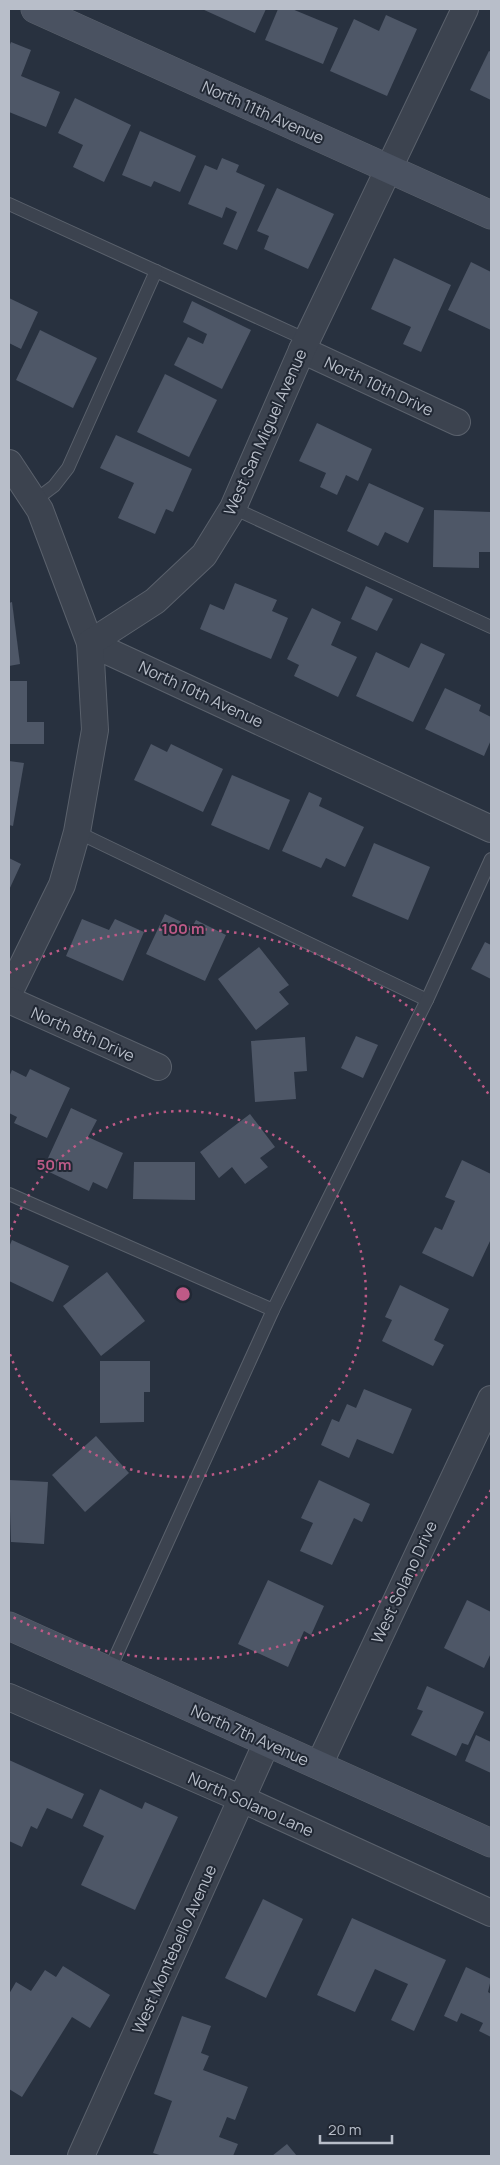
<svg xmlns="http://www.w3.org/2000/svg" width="500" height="2165" font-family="Manrope,sans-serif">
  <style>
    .building { fill: #4e5767 }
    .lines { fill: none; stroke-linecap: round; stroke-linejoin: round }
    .lane-casing { stroke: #5a616c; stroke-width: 14 }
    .street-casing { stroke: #5a616c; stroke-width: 28 }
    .secondary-casing { stroke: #5a616c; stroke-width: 29 }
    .lane { stroke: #3c434f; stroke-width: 12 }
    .street { stroke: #3c434f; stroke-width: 26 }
    .secondary { stroke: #4a5261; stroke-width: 28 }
    .ring { fill: none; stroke: #be5a87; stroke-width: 2.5; stroke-dasharray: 2.5 5 }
    .labels { text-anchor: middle; stroke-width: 4; stroke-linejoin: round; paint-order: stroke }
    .street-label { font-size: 16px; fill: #b8bec9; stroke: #212834 }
    .centre { fill: #be5a87; stroke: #212834; stroke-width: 2.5 }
    .ring-label { font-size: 15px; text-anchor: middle; font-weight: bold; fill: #be5a87; stroke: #212834; stroke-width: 4; stroke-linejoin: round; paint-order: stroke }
  </style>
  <rect width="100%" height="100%" fill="#28313f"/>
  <!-- building -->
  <g class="building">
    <path d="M202 9H266L255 33Z"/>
    <path d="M278 9H292L338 28 323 64 265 40Z"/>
    <path d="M386 15 417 29 387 96 330 71 354 19 379 31Z"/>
    <path d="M11 42 31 50 21 76 60 92 46 127 9 112V47Z"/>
    <path d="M489 51 491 52V100L470 90Z"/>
    <path d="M75 98 131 125 104 182 73 167 83 145 58 133Z"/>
    <path d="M140 131 196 156 180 192 154 181 151 187 122 175Z"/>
    <path d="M222 158 239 165 236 172 265 185 237 250 223 244 237 212 226 207 222 218 188 204 205 165 217 170Z"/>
    <path d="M277 188 334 214 308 269 264 249 269 236 257 231Z"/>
    <path d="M394 258 451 285 421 352 403 344 411 327 371 309Z"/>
    <path d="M471 262 491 272V330L448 310Z"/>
    <path d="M9 298 38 312 21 349 9 343Z"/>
    <path d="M192 301 251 330 222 389 174 365 188 337 203 344 207 334 183 322Z"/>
    <path d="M40 330 97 358 73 408 16 380Z"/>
    <path d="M165 374 217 400 189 457 137 432Z"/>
    <path d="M317 423 372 449 358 481 346 475 337 495 320 487 326 473 299 461Z"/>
    <path d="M116 435 192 469 173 512 166 509 155 534 118 518 134 483 100 468Z"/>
    <path d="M369 483 424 508 408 543 385 532 378 546 347 531Z"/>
    <path d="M434 510 491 512V552H479V568L433 567Z"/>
    <path d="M235 583 277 600 272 611 288 618 271 659 200 629 210 604 224 610Z"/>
    <path d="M366 586 393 599 377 631 351 619Z"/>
    <path d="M12 602 20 664 9 666V603Z"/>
    <path d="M312 608 341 622 331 645 357 657 338 697 294 676 299 665 287 659Z"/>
    <path d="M421 643 445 654 413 722 356 696 376 652 409 668Z"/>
    <path d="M9 681H27V722H44V744H9Z"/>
    <path d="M445 688 481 705 479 711 491 717V740L484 756 425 729Z"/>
    <path d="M151 744 167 752 171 744 223 769 203 812 134 780Z"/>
    <path d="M9 761 24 763 13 826 9 825Z"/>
    <path d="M232 775 290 800 269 850 211 825Z"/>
    <path d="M309 792 322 798 319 806 364 827 345 867 326 858 321 868 282 851Z"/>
    <path d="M374 843 430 867 408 920 352 896Z"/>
    <path d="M9 858 21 864 9 890Z"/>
    <path d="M165 914 192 927 196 920 226 935 205 981 146 954Z"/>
    <path d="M82 919 109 930 115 919 144 932 123 981 66 956Z"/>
    <path d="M485 942 491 945V979L471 969Z"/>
    <path d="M259 947 289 985 279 992 289 1004 256 1030 218 979Z"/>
    <path d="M356 1036 378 1045 363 1078 341 1068Z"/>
    <path d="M305 1037 307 1071 294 1072 296 1099 255 1102 251 1041Z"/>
    <path d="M30 1069 70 1088 47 1138 14 1123 17 1117 9 1113V1077L12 1070 26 1077Z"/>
    <path d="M71 1108 97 1120 88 1137 123 1153 107 1189 93 1182 89 1191 43 1169Z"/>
    <path d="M250 1114 275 1147 260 1158 268 1167 245 1184 232 1167 219 1178 200 1152Z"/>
    <path d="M462 1160 491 1174V1239L473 1277 422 1253 435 1227 442 1230 455 1201 445 1197Z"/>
    <path d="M134 1162H195V1200L133 1199Z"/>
    <path d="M12 1240 69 1266 53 1302 9 1281V1247Z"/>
    <path d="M107 1272 145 1321 101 1356 63 1306Z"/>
    <path d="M400 1285 449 1309 434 1340 444 1345 433 1366 382 1341 392 1320 385 1317Z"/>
    <path d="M100 1361H150V1392H144V1422L100 1423Z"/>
    <path d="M364 1389 412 1409 393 1454 357 1439 349 1458 321 1445 332 1419 339 1422 347 1404 356 1408Z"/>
    <path d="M96 1436 129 1473 85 1512 52 1475Z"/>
    <path d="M9 1480 48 1482 44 1544 11 1542Z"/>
    <path d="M319 1480 370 1504 362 1522 354 1518 332 1565 300 1551 313 1523 301 1518Z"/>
    <path d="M268 1580 324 1606 311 1635 304 1631 288 1667 238 1644Z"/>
    <path d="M467 1600 491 1612V1653L484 1668 444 1648Z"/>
    <path d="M427 1686 484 1712 468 1745 462 1743 456 1756 411 1735 423 1711 417 1709Z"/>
    <path d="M476 1735 491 1742V1773L465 1761Z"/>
    <path d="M9 1760 84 1794 72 1819 47 1808 37 1829 31 1826 22 1847 9 1841Z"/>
    <path d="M100 1789 142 1809 145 1802 178 1817 135 1910 81 1885 104 1836 83 1826Z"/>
    <path d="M263 1899 303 1919 266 1998 225 1978Z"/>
    <path d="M352 1918 446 1960 414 2031 391 2020 408 1984 375 1969 355 2012 317 1995Z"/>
    <path d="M63 1966 110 1995 90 2028 72 2017 22 2097 9 2089V1994L16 1982 31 1991 45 1970 56 1977Z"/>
    <path d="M466 1967 491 1979 488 1992 491 1994V2037L479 2031 483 2023 461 2013 457 2022 444 2016Z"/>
    <path d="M182 2016 211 2026 201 2053 209 2056 203 2070 248 2087 235 2120 227 2117 219 2137 238 2144 233 2156H163L153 2153 172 2101 154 2094Z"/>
    <path d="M287 2144 297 2156H272Z"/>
  </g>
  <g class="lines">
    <!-- lane casing -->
    <g class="lane-casing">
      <g id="lane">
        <path d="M9 204 307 340"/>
        <path d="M34 501 54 486 68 468 156 271"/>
        <path d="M233 508 491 627"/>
        <path d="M77 832 427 1000"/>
        <path d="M9 1194 273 1310"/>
        <path d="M109 1671 273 1310 427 1000 491 859"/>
      </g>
    </g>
    <!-- street casing -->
    <g class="street-casing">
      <g id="street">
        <path d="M302 350 457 422"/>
        <path d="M9 463 40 510 90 643 491 829"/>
        <path d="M9 993 62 885 77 832 95 730 90 643 155 601 204 555 233 508 302 350 465 9"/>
        <path d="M9 1000 158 1067"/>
        <path d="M9 1697 242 1799 491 1913"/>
        <path d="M319 1765 491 1399"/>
        <path d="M81 2156 267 1742"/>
      </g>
    </g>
    <!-- secondary casing -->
    <g class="secondary-casing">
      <g id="secondary">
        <path d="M35 9 491 215"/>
        <path d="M9 1626 491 1843"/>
      </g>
    </g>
    <!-- lane -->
    <use href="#lane" class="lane"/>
    <!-- street -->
    <use href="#street" class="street"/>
    <!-- secondary -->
    <use href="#secondary" class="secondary"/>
  </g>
  <!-- distance rings -->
  <g class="ring">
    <path d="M9 1237A183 183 0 1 1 9 1351"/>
    <path d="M491 1490A365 365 0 0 1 9 1615M9 973A365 365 0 0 1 491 1098"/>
  </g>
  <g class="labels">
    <!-- street labels -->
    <g class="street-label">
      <text transform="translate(263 112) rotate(24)" y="6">North 11th Avenue</text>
      <text transform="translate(379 386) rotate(25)" y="6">North 10th Drive</text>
      <text transform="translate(265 432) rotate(-66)" y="6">West San Miguel Avenue</text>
      <text transform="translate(201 694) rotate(25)" y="6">North 10th Avenue</text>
      <text transform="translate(83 1034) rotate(24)" y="6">North 8th Drive</text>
      <text transform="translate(404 1582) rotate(-65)" y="6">West Solano Drive</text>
      <text transform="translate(250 1735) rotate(24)" y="6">North 7th Avenue</text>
      <text transform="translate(251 1804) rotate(24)" y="6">North Solano Lane</text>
      <text transform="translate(174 1949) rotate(-66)" y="6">West Montebello Avenue</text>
    </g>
  </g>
  <circle cx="183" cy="1294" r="8" class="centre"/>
  <g class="ring-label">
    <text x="183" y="934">100 m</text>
    <text x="54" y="1170">50 m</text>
  </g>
  <!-- border -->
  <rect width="500" height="2165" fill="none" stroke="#b8bec9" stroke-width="20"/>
  <!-- scale -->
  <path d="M320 2135v8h72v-8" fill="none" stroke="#b8bec9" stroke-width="2.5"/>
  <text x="328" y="2135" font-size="15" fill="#b8bec9" stroke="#212834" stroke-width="4" paint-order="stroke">20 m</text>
</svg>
